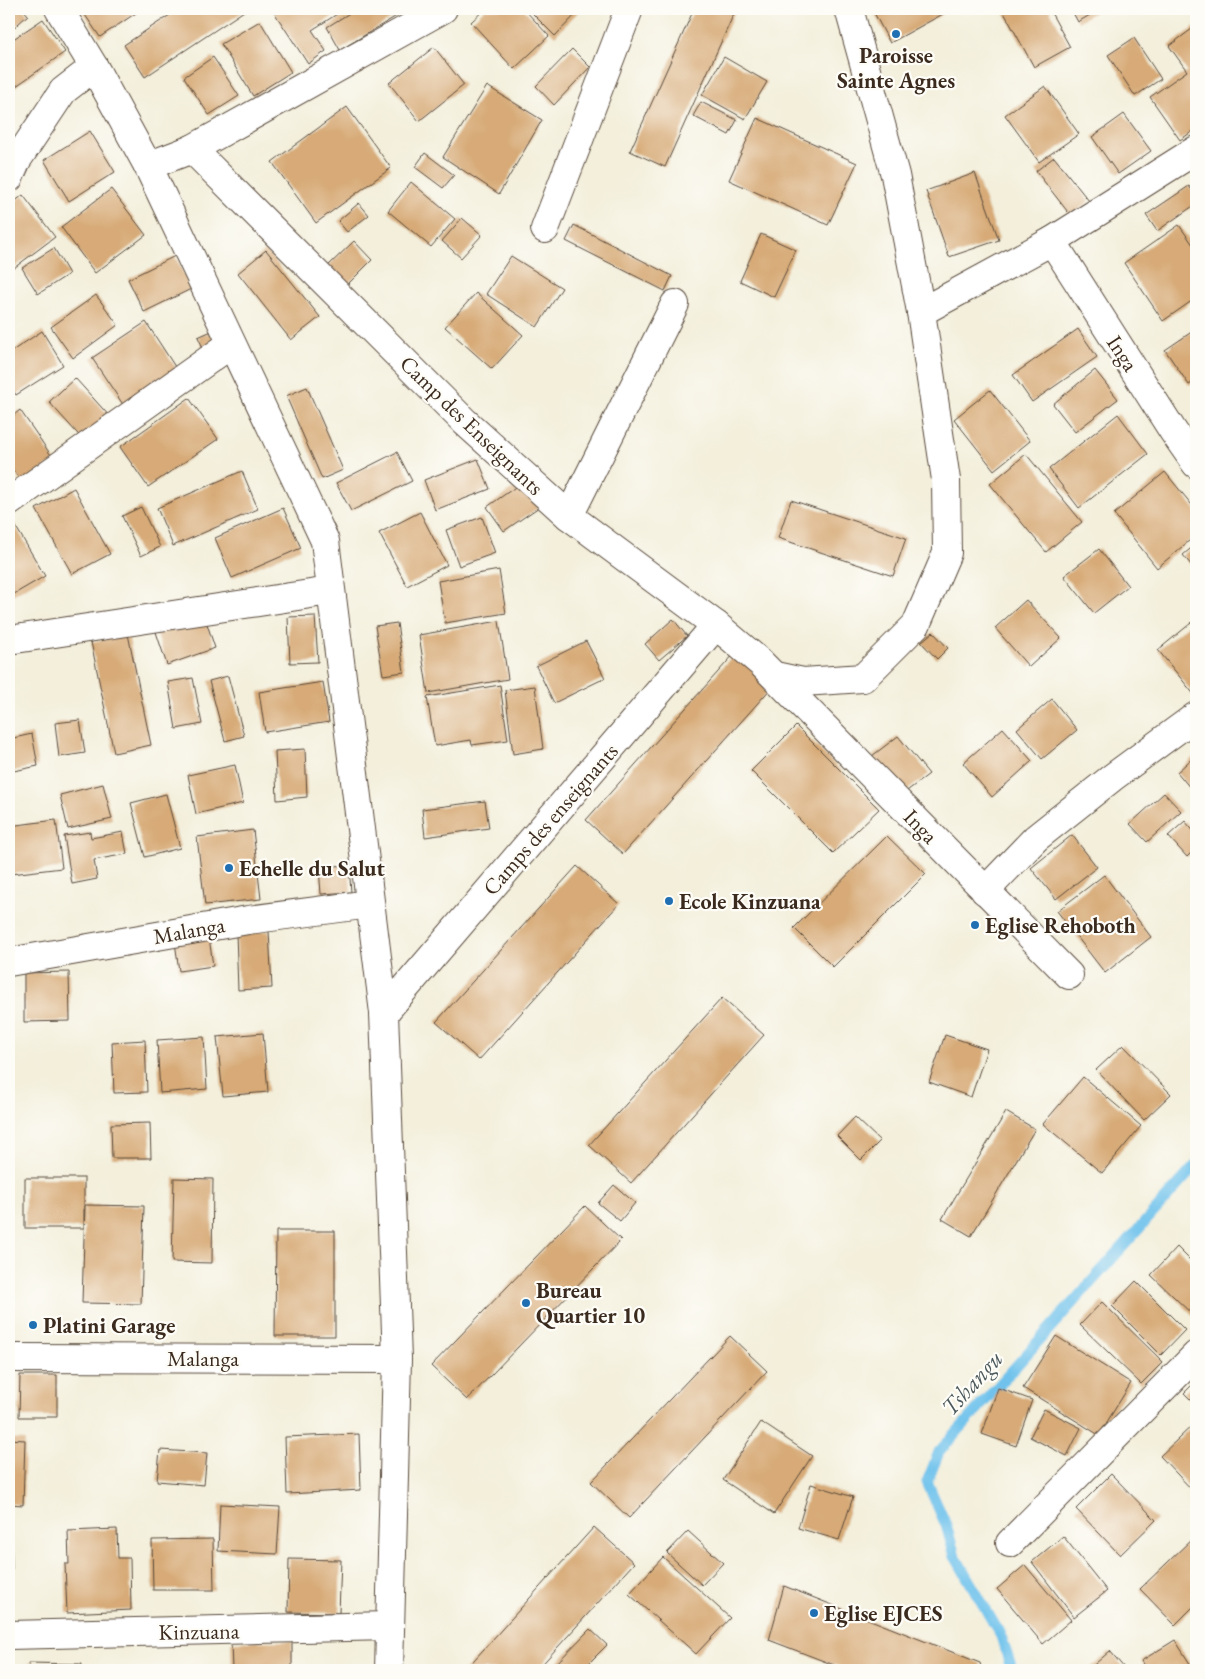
<svg xmlns="http://www.w3.org/2000/svg" width="1205" height="1679" font-family="'EB Garamond',serif">
  <style>
    .lines { fill: none; stroke-linecap: round; stroke-linejoin: round }
    .stream { stroke: #70c2ec; stroke-width: 11 }
    .building { fill: #d7aa77 }
    .minor-casing { stroke: #57483a; stroke-width: 30 }
    .minor { stroke: #fff; stroke-width: 28 }
    .poi-dot { fill: #1f6fb2; stroke: #fdfcf7; stroke-width: 2 }
    .labels { text-anchor: middle; stroke-width: 4.5; stroke-linejoin: round; paint-order: stroke }
    .poi-label { font-size: 22px; font-weight: bold; fill: #3b2a1e; stroke: #fdfcf7; text-anchor: start }
    .street-label { font-size: 22px; fill: #3b2a1e; stroke: #fdfcf7 }
    .water-label { font-size: 24px; font-style: italic; fill: #4b585c; stroke: #fdfcf7 }
  </style>
  <rect width="100%" height="100%" fill="#fdfcf7"/>
  <filter id="ink" filterUnits="userSpaceOnUse"><feTurbulence type="fractalNoise" baseFrequency=".02" numOctaves="2"/><feDisplacementMap in="SourceGraphic" scale="10" xChannelSelector="R" yChannelSelector="G"/><feConvolveMatrix kernelMatrix="1 2 1 2 8 2 1 2 1" color-interpolation-filters="sRGB"/></filter>
  <filter id="wash" filterUnits="userSpaceOnUse"><feTurbulence type="fractalNoise" baseFrequency=".0096" numOctaves="4" result="noise"/><feDisplacementMap in="SourceGraphic" scale="20" xChannelSelector="R" yChannelSelector="G"/><feGaussianBlur stdDeviation="1.12" result="paint"/><feColorMatrix in="noise" values="0 0 0 0 0 0 0 0 0 0 0 0 0 0 0 0 0 1.4 0 .05"/><feComposite in="paint" operator="in"/></filter>
  <g filter="url(#wash)">
    <rect width="100%" height="100%" fill="#f3efdb"/>
    <g class="lines">
      <!-- stream -->
      <path class="stream" d="M1012 1670 1001 1636 955 1556 946 1525 927 1482 939 1452 1196 1165"/>
    </g>
    <g id="blocks">
      <!-- building -->
      <g class="building">
        <path d="M9 9H23L28 15 9 32Z"/>
        <path d="M81 9H142L100 37Z"/>
        <path d="M179 9H247L145 77 124 45Z"/>
        <path d="M272 9H345L312 30 326 51 308 64Z"/>
        <path d="M356 9H408L340 50 327 27Z"/>
        <path d="M485 9H524L549 36 514 69 471 22Z"/>
        <path d="M538 9H575L578 12 555 36 533 14Z"/>
        <path d="M694 9H736L665 167 630 151Z"/>
        <path d="M872 9H952L890 43Z"/>
        <path d="M1002 9H1049L1070 47 1034 67Z"/>
        <path d="M1071 9H1100L1078 22Z"/>
        <path d="M43 19 65 52 9 91V42Z"/>
        <path d="M260 21 291 72 253 96 221 44Z"/>
        <path d="M1196 26V129L1180 140 1150 97 1187 71 1169 46Z"/>
        <path d="M1134 38 1161 79 1135 96 1108 55Z"/>
        <path d="M434 47 464 85 419 121 389 83Z"/>
        <path d="M572 49 590 67 554 105 536 86Z"/>
        <path d="M213 57 239 96 209 115 184 77Z"/>
        <path d="M724 57 767 82 745 119 702 95Z"/>
        <path d="M487 86 542 120 499 194 443 157Z"/>
        <path d="M1045 86 1079 134 1039 162 1005 115Z"/>
        <path d="M701 102 737 120 729 135 693 116Z"/>
        <path d="M347 107 391 168 316 223 272 162Z"/>
        <path d="M1124 114 1151 151 1118 174 1092 137Z"/>
        <path d="M757 118 857 163 828 225 729 180Z"/>
        <path d="M90 131 115 172 69 201 44 160Z"/>
        <path d="M425 153 454 175 443 188 415 167Z"/>
        <path d="M1054 157 1089 201 1071 216 1036 171Z"/>
        <path d="M975 173 999 240 949 257 926 191Z"/>
        <path d="M411 182 455 219 431 247 388 211Z"/>
        <path d="M1189 186 1196 196V204L1157 231 1146 215Z"/>
        <path d="M111 189 146 235 95 273 61 227Z"/>
        <path d="M23 195 55 237 10 271 9 206Z"/>
        <path d="M359 203 369 215 347 232 338 221Z"/>
        <path d="M462 218 482 235 461 258 442 241Z"/>
        <path d="M574 225 672 276 665 291 566 241Z"/>
        <path d="M1179 225 1196 249V298L1163 321 1124 263Z"/>
        <path d="M761 234 796 250 774 297 740 281Z"/>
        <path d="M354 241 372 260 346 286 327 267Z"/>
        <path d="M54 248 69 274 38 294 22 268Z"/>
        <path d="M266 250 320 317 291 340 238 273Z"/>
        <path d="M175 256 191 289 144 312 128 279Z"/>
        <path d="M511 256 562 288 537 327 486 294Z"/>
        <path d="M476 293 523 335 492 369 445 327Z"/>
        <path d="M96 295 118 325 73 358 51 327Z"/>
        <path d="M146 322 181 376 128 412 92 358Z"/>
        <path d="M1078 329 1097 357 1032 402 1013 375Z"/>
        <path d="M1196 329V380L1189 385 1165 350Z"/>
        <path d="M214 330 223 348 207 356 198 337Z"/>
        <path d="M42 331 63 365 16 395 9 385V353Z"/>
        <path d="M1095 370 1118 399 1075 432 1053 404Z"/>
        <path d="M75 378 112 419 86 443 49 402Z"/>
        <path d="M307 387 343 470 322 479 286 396Z"/>
        <path d="M990 390 1030 441 994 470 954 419Z"/>
        <path d="M189 398 218 439 148 487 120 447Z"/>
        <path d="M20 410 55 461 22 483 9 464V419Z"/>
        <path d="M1118 414 1148 454 1079 508 1049 469Z"/>
        <path d="M397 452 412 481 351 511 336 483Z"/>
        <path d="M1026 454 1082 522 1046 552 990 484Z"/>
        <path d="M478 459 490 489 435 510 424 480Z"/>
        <path d="M242 471 258 509 173 546 157 508Z"/>
        <path d="M1165 472 1196 510V535L1157 568 1114 514Z"/>
        <path d="M521 483 539 507 504 531 487 507Z"/>
        <path d="M74 488 110 554 72 574 36 509Z"/>
        <path d="M791 500 906 538 893 576 778 538Z"/>
        <path d="M141 507 160 547 141 556 122 516Z"/>
        <path d="M283 508 301 548 232 578 215 538Z"/>
        <path d="M420 512 447 565 407 586 379 533Z"/>
        <path d="M482 517 495 553 459 566 446 530Z"/>
        <path d="M13 522 45 576 9 597V525Z"/>
        <path d="M1196 544V571L1183 555Z"/>
        <path d="M1099 549 1128 586 1094 613 1064 576Z"/>
        <path d="M499 570 506 613 445 623 438 581Z"/>
        <path d="M1026 600 1061 638 1029 667 995 628Z"/>
        <path d="M204 615 215 648 167 665 156 632Z"/>
        <path d="M315 616 318 662 290 663 288 617Z"/>
        <path d="M673 619 687 636 659 660 645 644Z"/>
        <path d="M1196 619V697L1158 650Z"/>
        <path d="M499 621 508 679 428 693 419 635Z"/>
        <path d="M397 623 404 672 383 675 375 626Z"/>
        <path d="M933 632 948 648 937 659 921 642Z"/>
        <path d="M128 634 151 745 114 753 91 642Z"/>
        <path d="M586 641 605 678 554 703 536 666Z"/>
        <path d="M735 653 773 686 623 854 586 820Z"/>
        <path d="M228 676 244 736 225 741 209 681Z"/>
        <path d="M193 678 202 724 176 729 168 682Z"/>
        <path d="M323 682 329 722 265 732 259 692Z"/>
        <path d="M500 685 508 740 472 745 471 740 435 746 427 697Z"/>
        <path d="M535 686 543 749 513 754 505 690Z"/>
        <path d="M1052 699 1077 730 1042 759 1017 729Z"/>
        <path d="M80 720 85 753 59 757 55 723Z"/>
        <path d="M796 726 879 809 833 853 751 771Z"/>
        <path d="M1003 728 1032 761 992 797 963 763Z"/>
        <path d="M32 734 38 766 9 772V739Z"/>
        <path d="M898 736 929 774 903 794 872 756Z"/>
        <path d="M305 749 307 797 277 800 275 751Z"/>
        <path d="M1196 755V795L1177 772Z"/>
        <path d="M235 765 243 803 196 814 188 775Z"/>
        <path d="M103 784 112 819 68 829 60 795Z"/>
        <path d="M1164 793 1181 811 1147 842 1130 824Z"/>
        <path d="M166 794 180 848 145 857 131 803Z"/>
        <path d="M485 801 489 828 425 837 422 809Z"/>
        <path d="M56 820 62 868 11 874 9 826Z"/>
        <path d="M1185 821 1196 834V848L1187 857 1168 836Z"/>
        <path d="M253 830 261 899 205 905 197 837Z"/>
        <path d="M90 832 91 838 123 832 127 854 94 860 97 879 72 884 64 836Z"/>
        <path d="M1072 835 1097 867 1056 899 1031 868Z"/>
        <path d="M887 836 926 874 833 967 794 928Z"/>
        <path d="M349 865 351 892 321 894 319 867Z"/>
        <path d="M577 866 619 904 479 1060 436 1022Z"/>
        <path d="M1104 875 1151 937 1105 973 1057 911Z"/>
        <path d="M269 931 272 988 238 990 236 933Z"/>
        <path d="M209 937 213 966 179 971 175 942Z"/>
        <path d="M69 972 70 1021 24 1022V973Z"/>
        <path d="M722 998 764 1035 631 1183 589 1145Z"/>
        <path d="M263 1033 268 1092 223 1096 217 1037Z"/>
        <path d="M945 1035 987 1049 971 1097 929 1082Z"/>
        <path d="M204 1037 207 1089 160 1093 157 1040Z"/>
        <path d="M145 1040 147 1092 114 1093 112 1042Z"/>
        <path d="M1123 1045 1171 1094 1144 1120 1096 1070Z"/>
        <rect x="9" y="1051" width="4" height="38"/>
        <path d="M1083 1077 1141 1126 1102 1173 1043 1124Z"/>
        <path d="M1006 1112 1035 1129 971 1236 942 1219Z"/>
        <path d="M855 1117 880 1141 861 1160 837 1136Z"/>
        <path d="M150 1123 151 1158H112L111 1124Z"/>
        <rect x="25" y="1178" width="59" height="50"/>
        <path d="M174 1178 213 1179 212 1263 172 1262Z"/>
        <path d="M614 1185 635 1203 620 1221 598 1203Z"/>
        <path d="M85 1205 144 1206 141 1304 82 1303Z"/>
        <path d="M585 1206 621 1240 467 1400 431 1366Z"/>
        <path d="M276 1231H335V1336H275Z"/>
        <path d="M1177 1247 1196 1266V1318L1151 1275Z"/>
        <path d="M1136 1281 1185 1330 1161 1355 1112 1306Z"/>
        <path d="M1102 1302 1163 1362 1141 1384 1080 1325Z"/>
        <path d="M730 1336 767 1371 629 1518 591 1482Z"/>
        <path d="M1056 1336 1131 1383 1099 1435 1023 1388Z"/>
        <path d="M20 1375H57V1417H19Z"/>
        <path d="M1196 1381V1405L1184 1393Z"/>
        <path d="M998 1388 1032 1400 1016 1446 982 1434Z"/>
        <path d="M1044 1409 1081 1428 1067 1456 1030 1437Z"/>
        <path d="M761 1422 812 1456 774 1514 723 1480Z"/>
        <path d="M1196 1422V1492L1195 1493 1160 1456Z"/>
        <path d="M359 1434 361 1490 287 1494 285 1437Z"/>
        <path d="M9 1439 25 1440 23 1505 9 1504Z"/>
        <path d="M160 1450 207 1453 204 1485 157 1481Z"/>
        <path d="M1111 1474 1156 1520 1120 1555 1076 1509Z"/>
        <path d="M811 1484 853 1497 839 1540 798 1528Z"/>
        <path d="M220 1504 280 1507 277 1554 218 1551Z"/>
        <path d="M9 1526H11L12 1569H9Z"/>
        <path d="M594 1527 634 1563 537 1670H465Z"/>
        <path d="M117 1529 118 1558H130L131 1610 67 1613 65 1564H69L68 1531Z"/>
        <path d="M688 1531 723 1563 702 1585 667 1553Z"/>
        <path d="M1063 1536 1107 1591 1074 1617 1032 1562Z"/>
        <path d="M1194 1537 1196 1539V1604L1175 1625 1140 1589Z"/>
        <path d="M213 1539 214 1590H153L152 1540Z"/>
        <path d="M663 1557 730 1618 696 1654 629 1594Z"/>
        <path d="M289 1559 341 1560 339 1613 288 1612Z"/>
        <path d="M1025 1565 1071 1620 1043 1644 997 1589Z"/>
        <path d="M784 1586 980 1663 982 1670H847L769 1640Z"/>
        <path d="M590 1629 607 1645 582 1670H550Z"/>
        <path d="M1175 1640 1194 1670H1147L1141 1661Z"/>
        <path d="M292 1641V1670H232L231 1642Z"/>
        <path d="M1110 1651 1125 1669 1123 1670H1088Z"/>
        <path d="M29 1663 82 1664 81 1670H29Z"/>
      </g>
    </g>
  </g>
  <g filter="url(#ink)">
    <use href="#blocks" fill-opacity="0" stroke="#57483a" stroke-width="1"/>
    <g class="lines">
      <!-- minor casing -->
      <g class="minor-casing">
        <g id="minor">
          <path d="M59 9 94 67 148 166 325 541 384 1013 397 1359 389 1670"/>
          <path d="M192 149 465 422 569 516 716 625 761 663 1069 975"/>
          <path d="M148 166 192 149 443 9"/>
          <path d="M9 178 17 160 63 91 94 67"/>
          <path d="M545 229 629 9"/>
          <path d="M1052 241 1173 431 1196 464"/>
          <path d="M921 312 1052 241 1196 150"/>
          <path d="M9 502 231 344"/>
          <path d="M569 516 675 304"/>
          <path d="M9 640 330 591"/>
          <path d="M775 676 803 682 863 678 916 625 947 553 946 480 921 312 895 175 849 9"/>
          <path d="M985 891 1036 838 1113 777 1196 716"/>
          <path d="M9 962 248 920 370 904"/>
          <path d="M384 1013 716 625"/>
          <path d="M9 1358 397 1359"/>
          <path d="M1010 1543 1196 1355"/>
          <path d="M9 1635 390 1626"/>
        </g>
      </g>
      <!-- minor -->
      <use href="#minor" class="minor"/>
    </g>
  </g>
  <!-- markers -->
  <g class="poi-dot">
    <circle cx="896" cy="34" r="5"/>
    <circle cx="229" cy="868" r="5"/>
    <circle cx="669" cy="901" r="5"/>
    <circle cx="975" cy="925" r="5"/>
    <circle cx="526" cy="1303" r="5"/>
    <circle cx="33" cy="1325" r="5"/>
    <circle cx="814" cy="1613" r="5"/>
  </g>
  <g class="labels">
    <!-- poi labels -->
    <g class="poi-label">
      <text x="896" y="63" text-anchor="middle">Paroisse<tspan x="896" dy="25">Sainte Agnes</tspan></text>
      <text x="239" y="876">Echelle du Salut</text>
      <text x="679" y="909">Ecole Kinzuana</text>
      <text x="985" y="933">Eglise Rehoboth</text>
      <text x="536" y="1298">Bureau<tspan x="536" dy="25">Quartier 10</tspan></text>
      <text x="43" y="1333">Platini Garage</text>
      <text x="824" y="1621">Eglise EJCES</text>
    </g>
    <!-- street labels -->
    <g class="street-label">
      <text transform="translate(1123 353) rotate(57)" y="8">Inga</text>
      <text transform="translate(472 425) rotate(44)" y="8">Camp des Enseignants</text>
      <text transform="translate(550 819) rotate(-49)" y="8">Camps des enseignants</text>
      <text transform="translate(921 826) rotate(46)" y="8">Inga</text>
      <text transform="translate(189 930) rotate(-10)" y="8">Malanga</text>
      <text x="203" y="1366">Malanga</text>
      <text transform="translate(199 1631) rotate(-1)" y="8">Kinzuana</text>
    </g>
    <!-- water labels -->
    <g class="water-label">
      <text transform="translate(972 1383) rotate(-48)" y="8">Tshangu</text>
    </g>
  </g>
  <!-- margin -->
  <rect width="1205" height="1679" fill="none" stroke="#fdfcf7" stroke-width="30"/>
</svg>
